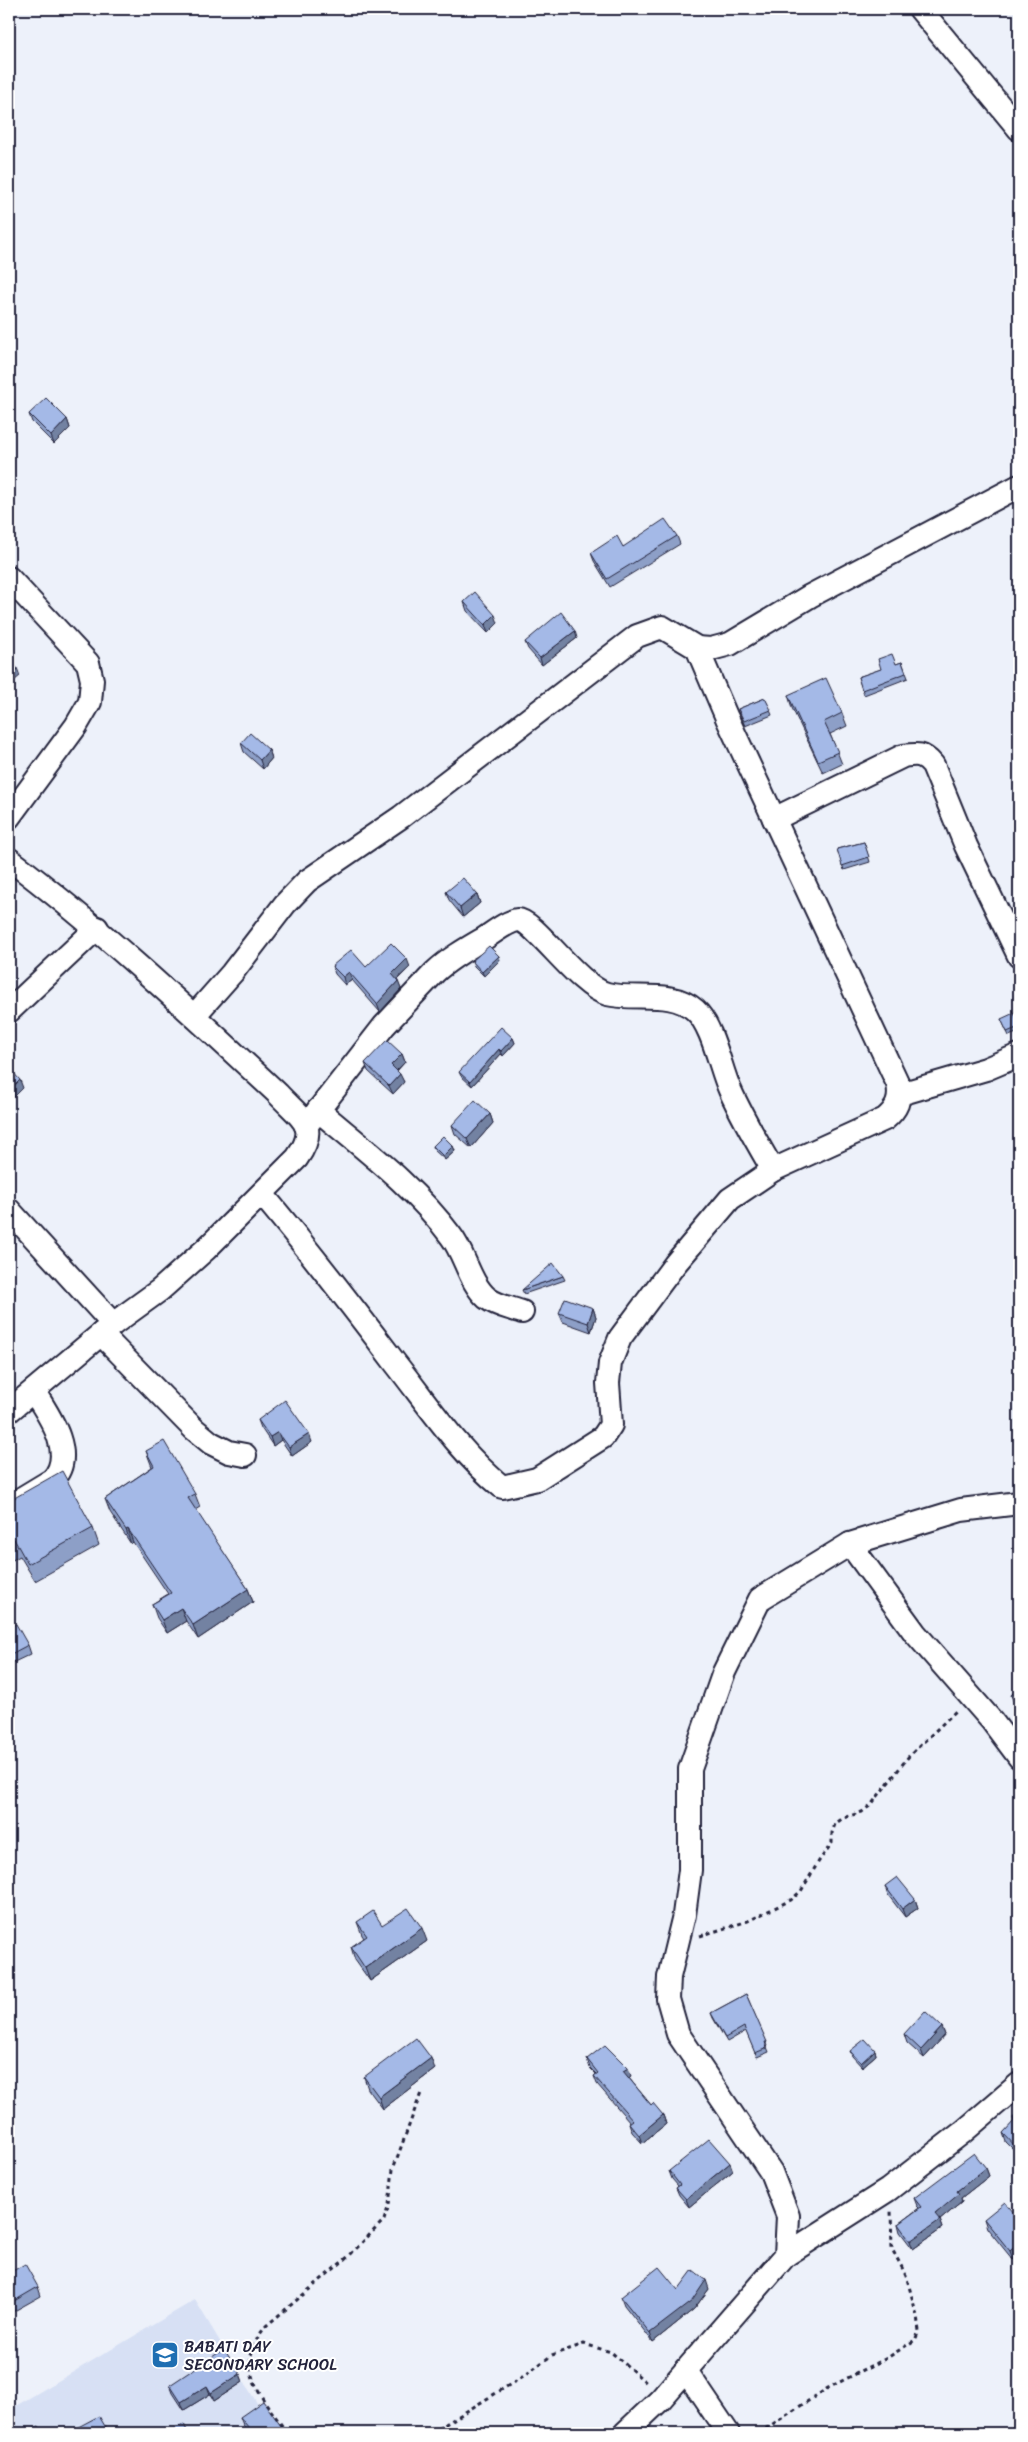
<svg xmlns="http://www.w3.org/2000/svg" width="1028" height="2442" font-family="Sriracha,sans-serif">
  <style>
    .built { fill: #d7e0f4 }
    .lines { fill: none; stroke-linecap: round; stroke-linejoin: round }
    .minor-casing { stroke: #22223b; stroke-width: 26 }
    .path { stroke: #22223b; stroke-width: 3; stroke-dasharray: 4 4; stroke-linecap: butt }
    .minor { stroke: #fff; stroke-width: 22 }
    .wall { fill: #8d9fc7; stroke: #22223b }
    .shaded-wall { fill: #7382a2; stroke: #22223b }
    .building { fill: #a4b9e7; stroke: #22223b }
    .labels { text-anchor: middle; stroke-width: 4; stroke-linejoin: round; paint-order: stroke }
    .poi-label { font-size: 16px; fill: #22223b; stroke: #fff; text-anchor: start }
  </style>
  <rect width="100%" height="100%" fill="#edf1fa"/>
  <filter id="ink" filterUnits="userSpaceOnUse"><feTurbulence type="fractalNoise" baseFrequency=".02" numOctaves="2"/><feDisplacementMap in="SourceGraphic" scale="10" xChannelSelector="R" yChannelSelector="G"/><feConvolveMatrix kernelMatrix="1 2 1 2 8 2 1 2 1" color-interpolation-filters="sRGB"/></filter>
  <g filter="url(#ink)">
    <!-- built -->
    <path class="built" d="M195 2300 275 2433H9V2410Z"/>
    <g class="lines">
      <!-- minor casing -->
      <g class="minor-casing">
        <g id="minor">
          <path d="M920 9 1019 129"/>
          <path d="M9 578 88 663 92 680 90 702 76 726 9 817"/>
          <path d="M774 819 903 756C917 754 923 753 933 765L966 846 1019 956"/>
          <path d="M9 859C104 931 191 1013 278 1094 301 1119 320 1125 297 1158L206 1249 160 1290 113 1324 9 1411"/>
          <path d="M9 1011 97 928"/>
          <path d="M194 1016 232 973 285 904 307 881 401 817 637 636 662 627 697 648 711 649 730 644 810 596 1019 486"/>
          <path d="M900 1094 986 1069 1019 1055"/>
          <path d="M318 1110C364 1149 415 1187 451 1236 465 1254 469 1282 487 1298 497 1306 511 1308 522 1312"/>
          <path d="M306 1126 384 1026 435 972C450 958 468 948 485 938 494 932 508 921 518 920 534 920 579 987 607 994 636 1001 671 989 695 1010 713 1026 720 1068 730 1090 742 1117 758 1144 773 1170"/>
          <path d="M262 1194C308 1249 352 1306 396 1364 429 1406 460 1453 502 1487L537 1479 603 1437 611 1425 608 1383 610 1363 620 1338 675 1264 730 1199 773 1170 885 1119C897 1109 901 1100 898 1084L727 718 697 648"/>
          <path d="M9 1210 113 1324"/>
          <path d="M101 1334 194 1429 211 1443 229 1452 245 1455"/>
          <path d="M9 1506 52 1480C77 1455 49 1415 34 1392"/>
          <path d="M850 1544 915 1633 992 1721 1019 1757"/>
          <path d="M786 2255 888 2190 963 2132 1019 2084"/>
          <path d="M686 2371 728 2433"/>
          <path d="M625 2433 660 2400 786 2255 788 2216 771 2172 678 2034 668 1999 669 1977 684 1915 690 1870V1769L724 1672 760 1599 850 1544 961 1510 1019 1503"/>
        </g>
      </g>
      <!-- path -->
      <g class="path">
        <path d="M700 1936 748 1921 791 1900 801 1891 819 1861 832 1843V1833L835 1824 843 1818 862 1812 871 1805 909 1756 957 1710"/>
        <path d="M287 2433C262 2396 231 2369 266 2326L349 2256 384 2220 389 2205 393 2169 421 2093"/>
        <path d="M431 2433 524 2376 552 2355 584 2344 611 2352 648 2384"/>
        <path d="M759 2433 828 2388 887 2358 915 2340 919 2331 917 2316 906 2275 892 2249 891 2210"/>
      </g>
      <!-- minor -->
      <use href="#minor" class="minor"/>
    </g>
    <!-- wall -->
    <g class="wall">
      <path d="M29 414 67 419 70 428 54 444 32 422Z"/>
      <path d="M677 536 680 544 610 587 594 561 591 553Z"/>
      <path d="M464 602 498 623 488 633 467 611Z"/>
      <path d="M577 638 542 665 528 649 525 642Z"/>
      <path d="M902 662 908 678 864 695 858 677Z"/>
      <path d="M788 695 842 713 847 726 830 734 842 764 823 773 792 708Z"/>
      <path d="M765 698 772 715 745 726 738 709Z"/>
      <path d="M241 743 269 750 272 758 263 769 244 752Z"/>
      <path d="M864 842 870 862 844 870 837 849Z"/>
      <path d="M446 892 477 894 480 903 463 917 449 900Z"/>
      <path d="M500 960 484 976 474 966 472 961Z"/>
      <path d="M332 966 366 967H410L397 980 401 989 380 1012 352 980 345 985 335 974Z"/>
      <path d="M1001 1019 1019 1024V1032L1009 1036Z"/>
      <path d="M513 1038 515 1043 503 1056 501 1054 472 1086 461 1076 459 1072Z"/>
      <path d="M402 1054 405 1062 397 1071 404 1082 393 1094 368 1071 365 1063Z"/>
      <path d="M490 1114 493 1123 471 1148 455 1134 452 1125Z"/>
      <path d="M433 1146H453L455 1151 445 1160 434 1150Z"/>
      <path d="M563 1276 565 1280 524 1294 522 1290Z"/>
      <path d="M593 1308 596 1317 591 1332 563 1322 559 1313Z"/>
      <path d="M258 1420 312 1442 292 1456 281 1440 273 1446 261 1428Z"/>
      <path d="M146 1451 195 1494 200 1507 195 1510 248 1589 253 1602 198 1639 186 1621 167 1633 157 1618 152 1604 168 1594 133 1542 131 1544 110 1512 105 1499 152 1467Z"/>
      <path d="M9 1501 93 1528 99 1545 35 1581 20 1556 9 1562Z"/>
      <path d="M9 1628 28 1645 31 1654 12 1663 9 1657Z"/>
      <path d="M1019 1688V1716L1018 1714 1015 1707 1017 1705 1014 1703 1011 1695Z"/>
      <path d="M885 1886 915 1899 918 1908 905 1917 888 1895Z"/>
      <path d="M357 1922 382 1925 427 1941 370 1981 355 1960 351 1947 364 1938 362 1935Z"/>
      <path d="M746 1994 768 2046 767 2047 769 2052 757 2057 746 2031 727 2042 713 2018 711 2013Z"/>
      <path d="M942 2027 945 2035 924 2058 907 2043 904 2034Z"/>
      <path d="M875 2050 876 2055 862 2067 852 2056 850 2051Z"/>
      <path d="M587 2059 631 2076 629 2078 651 2105 663 2115 666 2124 642 2143 632 2132 629 2123 630 2122 597 2084 594 2076 596 2074 590 2068Z"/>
      <path d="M435 2069 383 2109 368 2089 364 2077Z"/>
      <path d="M1019 2111V2155L1006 2142 1003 2133 1014 2122 1013 2118Z"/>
      <path d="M986 2168 989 2176 961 2198 962 2202 940 2220 943 2228 913 2249 900 2232 898 2224 919 2208 917 2206 914 2198Z"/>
      <path d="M669 2171H733L689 2207 679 2195 676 2188 678 2186 672 2179Z"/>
      <path d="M984 2219H1019V2255L1013 2260 987 2228Z"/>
      <path d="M9 2273 38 2287 41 2296 9 2314Z"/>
      <path d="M709 2289 694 2309 653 2342 624 2305 621 2297 678 2290Z"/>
      <path d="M240 2374 243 2382 214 2401 210 2394 184 2410 173 2393 170 2385Z"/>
      <path d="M240 2417 286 2433H250L243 2425Z"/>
    </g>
    <!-- shaded-wall -->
    <g class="shaded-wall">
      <path d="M67 419 70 428 54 444 51 436Z"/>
      <path d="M495 615 498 623 488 633 485 625Z"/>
      <path d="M575 631 577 638 542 665 540 658Z"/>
      <path d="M17 668 20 676 9 685V676Z"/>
      <path d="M269 750 272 758 263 769 260 760Z"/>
      <path d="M477 894 480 903 463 917 460 908Z"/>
      <path d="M499 956 500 960 484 976 482 972Z"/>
      <path d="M407 959 410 967 394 982 392 974Z"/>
      <path d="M349 972 352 980 345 985 343 977Z"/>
      <path d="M398 981 401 989 380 1012 377 1004Z"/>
      <path d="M513 1038 515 1043 503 1056 501 1051Z"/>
      <path d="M499 1049 501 1054 472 1086 470 1082Z"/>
      <path d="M402 1054 405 1062 394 1073 391 1065Z"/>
      <path d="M400 1074 404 1082 393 1094 389 1086Z"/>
      <path d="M20 1080 23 1088 9 1102V1091Z"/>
      <path d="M490 1114 493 1123 471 1148 467 1139Z"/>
      <path d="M453 1146 455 1151 445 1160 443 1156Z"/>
      <path d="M593 1308 596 1317 591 1332 588 1323Z"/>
      <path d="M278 1432 281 1440 273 1446 270 1437Z"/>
      <path d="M309 1434 312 1442 292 1456 289 1447Z"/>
      <path d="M128 1529 133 1542 131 1544 126 1530Z"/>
      <path d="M248 1589 253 1602 198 1639 193 1625Z"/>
      <path d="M181 1608 186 1621 167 1633 162 1620Z"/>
      <path d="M915 1899 918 1908 905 1917 902 1909Z"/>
      <path d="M422 1928 427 1941 370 1981 365 1968Z"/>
      <path d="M942 2027 945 2035 924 2058 921 2050Z"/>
      <path d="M875 2050 876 2055 862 2067 861 2063Z"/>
      <path d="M431 2058 435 2069 383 2109 379 2097Z"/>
      <path d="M628 2068 631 2076 626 2080 623 2071Z"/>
      <path d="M663 2115 666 2124 642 2143 639 2135Z"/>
      <path d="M730 2163 733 2171 689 2207 686 2199Z"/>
      <path d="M986 2168 989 2176 961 2198 962 2202 940 2220 943 2228 913 2249 910 2241 957 2191Z"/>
      <path d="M1019 2243V2255L1013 2260 1010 2251Z"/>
      <path d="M706 2280 709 2289 694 2309 653 2342 650 2333Z"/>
      <path d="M240 2374 243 2382 214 2401 211 2393Z"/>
      <path d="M207 2386 210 2394 184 2410 181 2402Z"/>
    </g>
    <!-- building -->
    <g class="building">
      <path d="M46 398 67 419 51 436 29 414Z"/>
      <path d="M665 519 677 536 607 579 591 553 617 536 623 547Z"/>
      <path d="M475 592 495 615 485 625 464 602Z"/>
      <path d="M561 612 575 631 540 658 525 642Z"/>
      <path d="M892 654 896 664 902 662 906 673 862 690 858 677 881 669 878 659Z"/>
      <path d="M9 659 17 668 9 676Z"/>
      <path d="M826 678 842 713 824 722 838 752 818 761 788 695Z"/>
      <path d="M765 698 771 710 744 721 738 709Z"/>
      <path d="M250 733 269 750 260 760 241 743Z"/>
      <path d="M864 842 869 857 842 866 837 849Z"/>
      <path d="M463 878 477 894 460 908 446 892Z"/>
      <path d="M391 943 407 959 392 974 398 981 377 1004 349 972 343 977 332 966 351 950 366 967Z"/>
      <path d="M489 946 499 956 482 972 472 961Z"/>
      <path d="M1014 1013 1019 1024V1027L1007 1032 1001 1019Z"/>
      <path d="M501 1027 513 1038 501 1051 499 1049 470 1082 459 1072Z"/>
      <path d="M387 1040 402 1054 391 1065 400 1074 389 1086 365 1063Z"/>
      <path d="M9 1068 20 1080 9 1091Z"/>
      <path d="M475 1100 490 1114 467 1139 452 1125Z"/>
      <path d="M443 1136 453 1146 443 1156 433 1146Z"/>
      <path d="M553 1263 563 1276 522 1290Z"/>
      <path d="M565 1298 593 1308 588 1323 559 1313Z"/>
      <path d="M285 1400 309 1434 289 1447 278 1432 270 1437 258 1420Z"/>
      <path d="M164 1441 195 1494 188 1498 248 1589 193 1625 181 1608 162 1620 152 1604 171 1593 128 1529 126 1530 105 1499 154 1466 146 1451Z"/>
      <path d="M62 1471 93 1528 28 1564 14 1539 9 1542V1501Z"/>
      <path d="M16 1624 28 1645 9 1655V1628Z"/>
      <path d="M1019 1688V1711L1015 1707 1019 1703 1011 1695Z"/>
      <path d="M897 1877 915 1899 902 1909 885 1886Z"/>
      <path d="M408 1908 422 1928 365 1968 351 1947 367 1936 357 1922 373 1911 382 1925Z"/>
      <path d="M746 1994 767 2042H765L767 2048 755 2053 744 2027 725 2038 711 2013Z"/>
      <path d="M925 2011 942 2027 921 2050 904 2034Z"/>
      <path d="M416 2038 431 2058 379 2097 364 2077Z"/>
      <path d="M865 2039 875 2050 861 2063 850 2051Z"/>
      <path d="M605 2045 628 2068 623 2071 651 2105 653 2103 663 2115 639 2135 629 2123 633 2120 594 2076 598 2073 587 2059Z"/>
      <path d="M1019 2111V2150L1003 2133 1015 2120 1013 2118Z"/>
      <path d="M709 2139 730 2163 686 2199 676 2188 680 2185 669 2171Z"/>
      <path d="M974 2153 986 2168 957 2191 959 2194 935 2214 940 2220 910 2241 898 2224 921 2207 914 2198Z"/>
      <path d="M1005 2202 1019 2219V2243L1010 2251 984 2219Z"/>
      <path d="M25 2264 38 2287 9 2304V2273Z"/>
      <path d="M659 2267 678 2290 693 2270 706 2280 692 2301 650 2333 621 2297Z"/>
      <path d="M224 2349 240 2374 211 2393 207 2386 181 2402 170 2385Z"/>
      <path d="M263 2401 286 2433H253L240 2417Z"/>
      <path d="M99 2416 109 2433H67Z"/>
      <path d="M184 2424 188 2433H164Z"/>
      <path d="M39 2426 43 2433H25Z"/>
    </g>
  </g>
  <!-- icons -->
  <defs>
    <g id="school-square" transform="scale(1.4375)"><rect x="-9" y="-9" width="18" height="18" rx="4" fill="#1f6fb2" stroke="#fff"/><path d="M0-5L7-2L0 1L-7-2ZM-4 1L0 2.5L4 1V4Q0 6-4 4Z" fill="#fff"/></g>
  </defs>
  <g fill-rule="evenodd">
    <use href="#school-square" x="165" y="2355"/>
  </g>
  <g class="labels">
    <!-- poi labels -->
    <g class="poi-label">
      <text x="184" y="2352">BABATI DAY<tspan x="184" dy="18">SECONDARY SCHOOL</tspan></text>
    </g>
  </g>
  <!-- margin -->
  <rect width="1028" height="2442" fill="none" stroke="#fff" stroke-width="30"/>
  <rect x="15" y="15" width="998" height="2412" fill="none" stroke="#22223b" stroke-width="2" filter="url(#ink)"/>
</svg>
